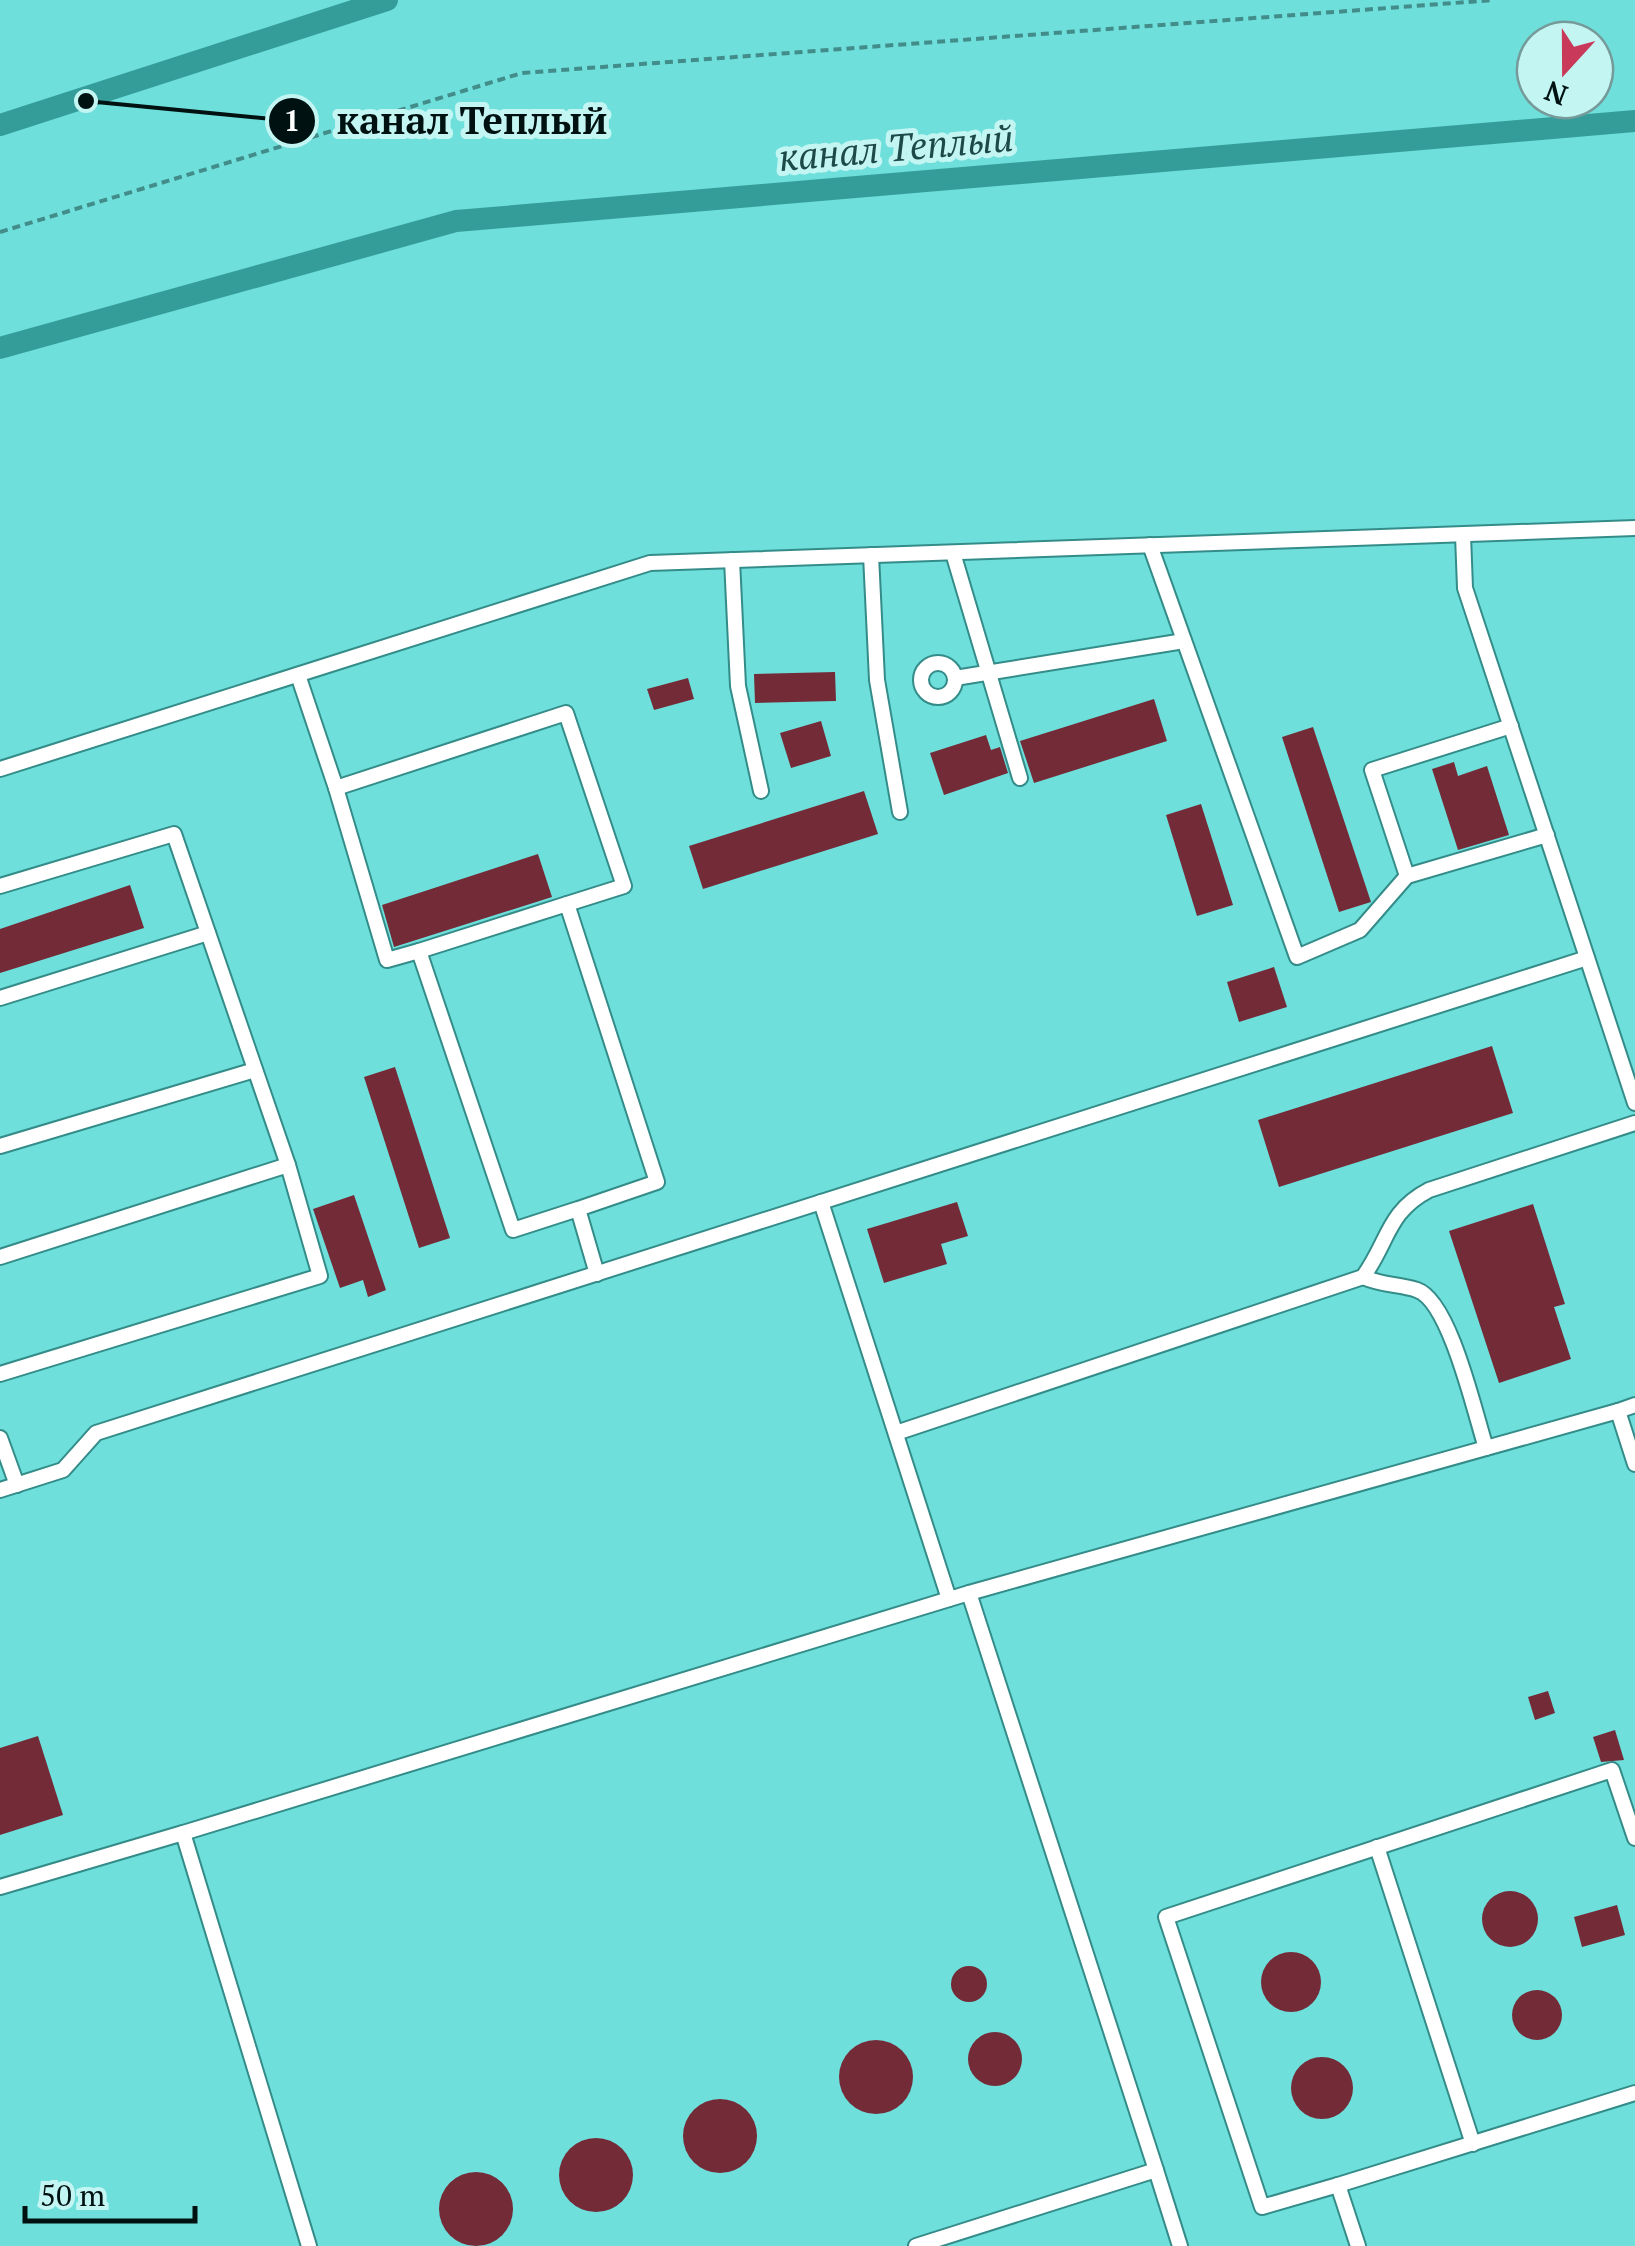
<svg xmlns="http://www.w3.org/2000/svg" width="1635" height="2246" font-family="'PT Serif',serif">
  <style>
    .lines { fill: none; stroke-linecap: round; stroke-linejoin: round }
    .canal { stroke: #349d9a; stroke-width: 22 }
    .building { fill: #742b38 }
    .lane-casing { stroke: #348c89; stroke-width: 18 }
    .path { stroke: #428c8a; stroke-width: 4; stroke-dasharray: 8 5; stroke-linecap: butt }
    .lane { stroke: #fff; stroke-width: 14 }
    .labels { text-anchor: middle; stroke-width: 10; stroke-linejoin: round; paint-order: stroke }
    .water-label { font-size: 38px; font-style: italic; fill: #1d4a49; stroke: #c3f6f3 }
    .leader { fill: none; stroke: #011; stroke-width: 4 }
    .callout-dot { fill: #011; stroke: #c3f6f3; stroke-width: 4 }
    .mark-label { font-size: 30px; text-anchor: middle; font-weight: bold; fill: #fff }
    .callout-label { font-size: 38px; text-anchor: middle; font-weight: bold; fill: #011; stroke: #c3f6f3; stroke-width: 10; stroke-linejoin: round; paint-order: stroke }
  </style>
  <rect width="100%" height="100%" fill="#6edfdb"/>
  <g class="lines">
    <!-- canal -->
    <g class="canal">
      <path d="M0 125 387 0"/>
      <path d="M0 348 456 221 1635 121"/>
    </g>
  </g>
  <!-- building -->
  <g class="building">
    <path d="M835 672 836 701 755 703 754 674Z"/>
    <path d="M688 678 694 699 654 710 647 689Z"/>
    <path d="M1154 699 1167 741 1034 783 1020 741Z"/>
    <path d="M821 721 831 756 791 768 780 733Z"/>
    <path d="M1313 727 1371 902 1339 912 1282 737Z"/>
    <path d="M986 735 991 750 1000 747 1008 773 944 795 930 753Z"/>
    <path d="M1454 762 1458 776 1487 766 1509 835 1458 850 1432 769Z"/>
    <path d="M864 791 878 834 703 889 689 846Z"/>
    <path d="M1201 804 1233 905 1197 916 1166 815Z"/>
    <path d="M538 854 552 897 394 947 382 905Z"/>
    <path d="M130 885 144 928 0 973V929Z"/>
    <path d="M1274 967 1287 1007 1239 1022 1227 982Z"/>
    <path d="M1492 1046 1513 1113 1279 1187 1258 1120Z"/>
    <path d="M395 1067 450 1238 419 1248 364 1077Z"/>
    <path d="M354 1195 386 1290 368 1297 363 1280 340 1288 313 1209Z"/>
    <path d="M957 1202 968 1236 941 1244 947 1264 884 1283 867 1229Z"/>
    <path d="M1533 1204 1565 1304 1554 1307 1571 1359 1499 1383 1449 1231Z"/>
    <path d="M1548 1691 1555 1713 1535 1720 1528 1697Z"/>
    <path d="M1615 1730 1624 1760 1601 1762 1593 1737Z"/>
    <path d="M38 1736 63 1815 0 1835V1748Z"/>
    <circle cx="1510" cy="1919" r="28"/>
    <path d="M1617 1905 1625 1935 1582 1947 1574 1917Z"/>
    <circle cx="1291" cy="1982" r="30"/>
    <circle cx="969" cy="1984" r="18"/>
    <circle cx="1537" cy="2015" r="25"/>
    <circle cx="995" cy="2059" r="27"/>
    <circle cx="876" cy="2077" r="37"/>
    <circle cx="1322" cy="2088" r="31"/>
    <circle cx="720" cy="2136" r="37"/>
    <circle cx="596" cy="2175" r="37"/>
    <circle cx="476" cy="2209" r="37"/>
  </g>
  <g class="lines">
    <!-- lane casing -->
    <g class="lane-casing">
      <g id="lane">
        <path d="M1463 535 1465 588 1635 1103"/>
        <path d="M1150 545 1297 957 1360 930 1407 876 1547 835"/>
        <path d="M953 553 1020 778"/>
        <path d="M871 555 877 680 900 812"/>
        <path d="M732 560 738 686 761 791"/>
        <circle cx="938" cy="680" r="17"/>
        <path d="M298 675 336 788"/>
        <path d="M955 678 1184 641"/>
        <path d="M0 769 650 563 1635 528"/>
        <path d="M1407 876 1372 770 1511 726"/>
        <path d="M0 886 174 834 288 1165"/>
        <path d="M419 951 387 960 336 788 566 713 624 886 567 904"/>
        <path d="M0 998 208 933"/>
        <path d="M0 1146 255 1070"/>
        <path d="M821 1202 949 1599"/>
        <path d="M578 1209 657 1182 567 904 419 951 513 1230 578 1209 597 1274"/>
        <path d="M0 1257 288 1165 320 1276 0 1374"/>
        <path d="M1363 1277C1384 1286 1399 1284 1417 1290 1450 1301 1475 1414 1486 1448"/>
        <path d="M1618 1411 1635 1405"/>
        <path d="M896 1433 1363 1277C1389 1241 1387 1212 1429 1190L1635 1123"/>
        <path d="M0 1438 17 1485"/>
        <path d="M0 1490 63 1470 96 1433 1587 958"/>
        <path d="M969 1593 1618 1411 1635 1464"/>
        <path d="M183 1833 969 1593 1156 2170 916 2246"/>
        <path d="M1377 1847 1473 2144"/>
        <path d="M0 1887 183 1833 309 2246"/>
        <path d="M1156 2170 1180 2246"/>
        <path d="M1338 2185 1262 2207 1166 1917 1612 1770 1635 1838"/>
        <path d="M1358 2246 1338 2185 1635 2093"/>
      </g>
    </g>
    <!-- path -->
    <path class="path" d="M0 232 522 73 1494 0"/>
    <!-- lane -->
    <use href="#lane" class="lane"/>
  </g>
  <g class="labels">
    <!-- water labels -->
    <g class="water-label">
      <text transform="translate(896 148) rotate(-5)" y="13">канал Теплый</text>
    </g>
  </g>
  <!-- callouts -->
  <path class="leader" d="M86 101L292 121"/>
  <g class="callout-dot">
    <circle cx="86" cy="101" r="10"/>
    <circle cx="292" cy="121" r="25"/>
  </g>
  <g class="mark-label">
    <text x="292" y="131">1</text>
  </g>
  <g class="callout-label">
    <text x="472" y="134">канал Теплый</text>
  </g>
  <!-- north arrow -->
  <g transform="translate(1565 70) rotate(201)"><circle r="48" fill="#c3f6f3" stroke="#759a99" stroke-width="2.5"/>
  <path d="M0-8L18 38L0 25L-18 38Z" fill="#c93959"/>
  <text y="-15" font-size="28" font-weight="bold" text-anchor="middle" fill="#001111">N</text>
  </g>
  <!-- scale -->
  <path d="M25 2206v15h170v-15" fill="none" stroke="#001111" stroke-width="5"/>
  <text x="40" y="2206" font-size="30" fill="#001111" stroke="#c3f6f3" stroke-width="8" paint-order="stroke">50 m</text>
</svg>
